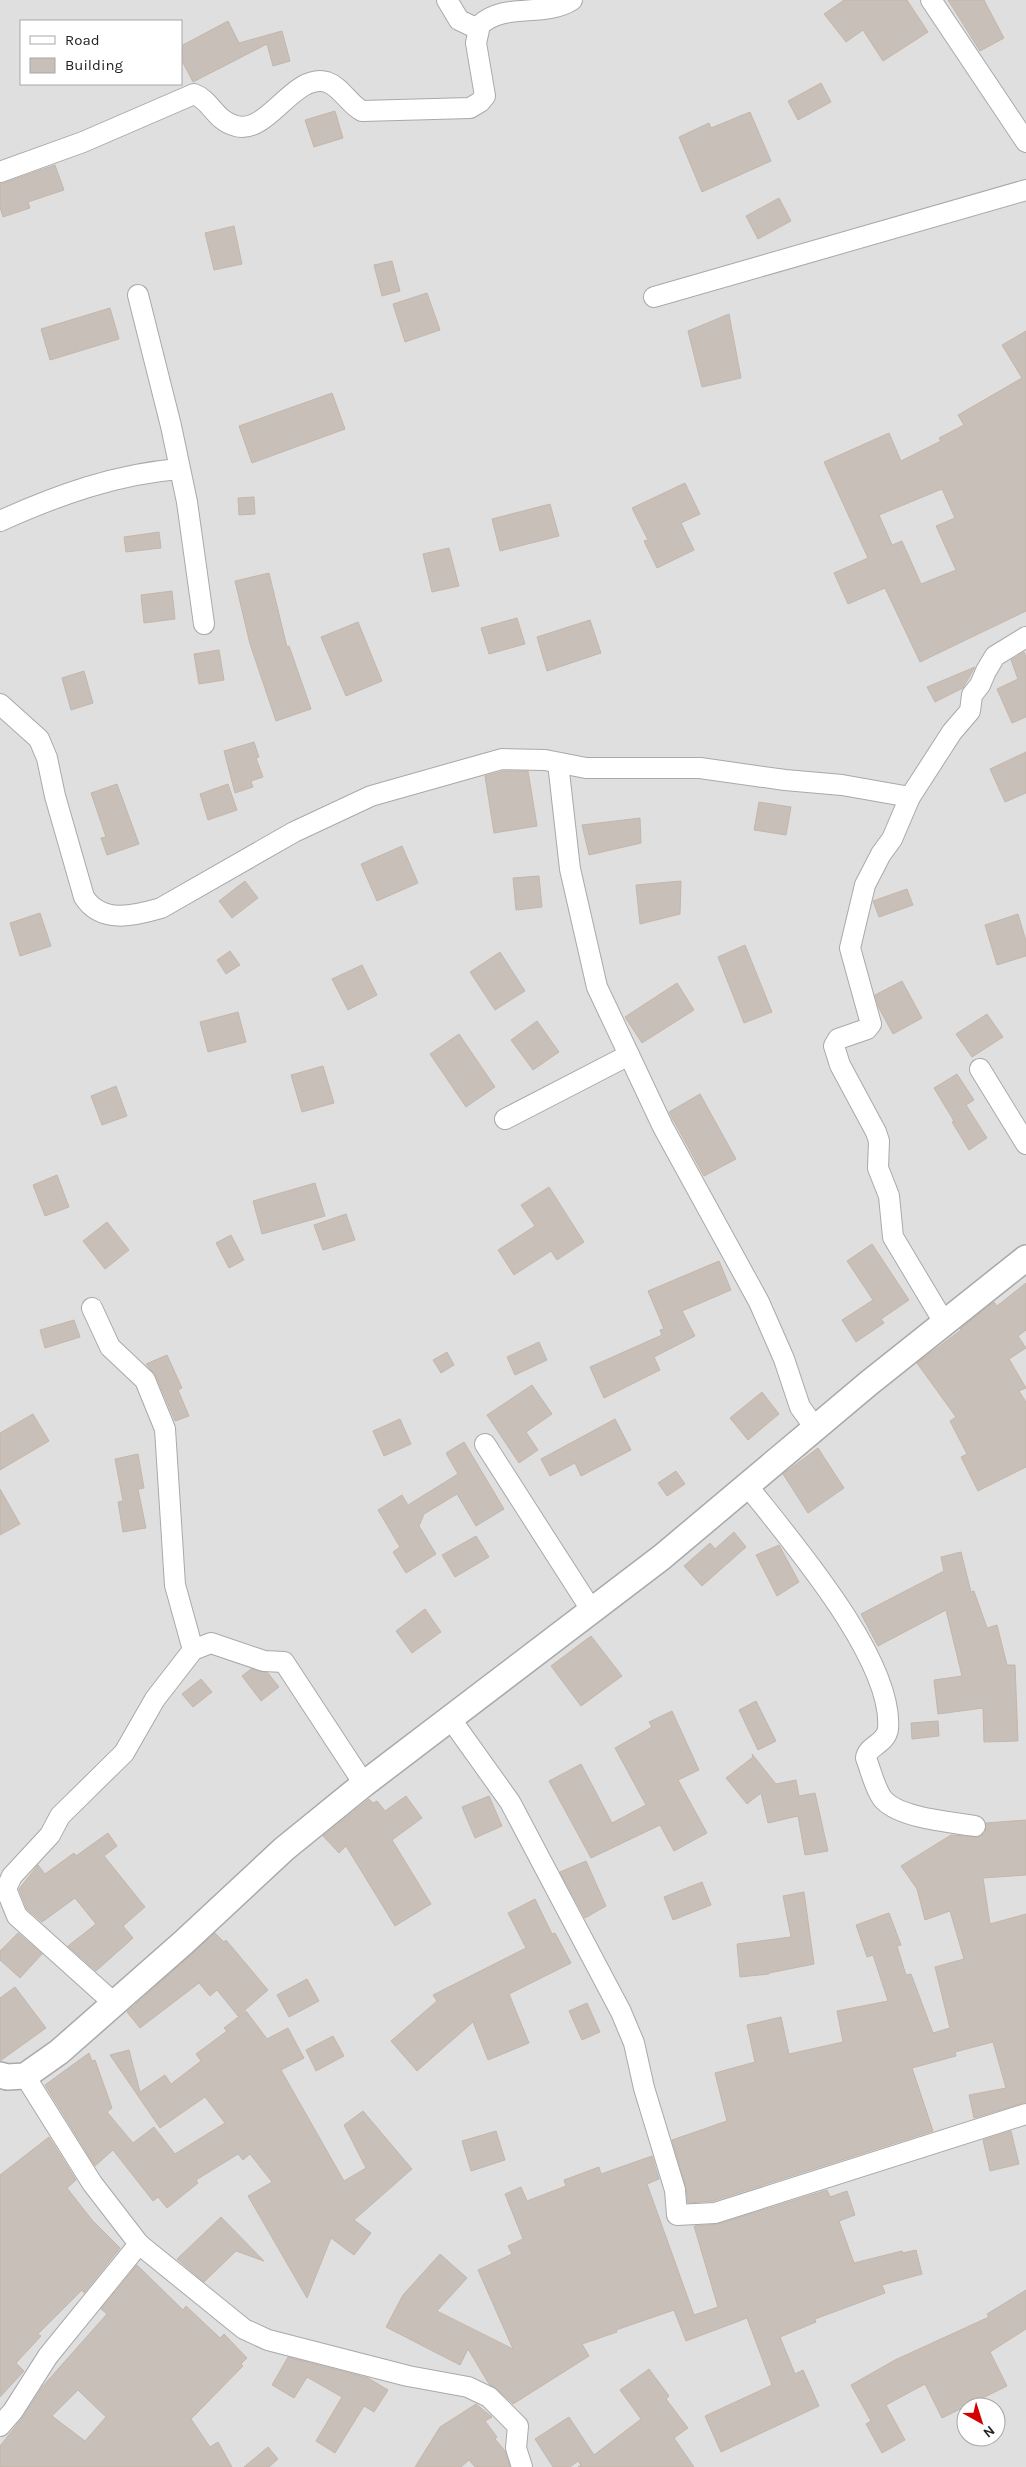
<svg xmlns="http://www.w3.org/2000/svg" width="1026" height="2467" font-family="Karla,sans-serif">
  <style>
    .residential { fill: #e0dfdf; fill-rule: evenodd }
    .building { fill: #c7bfb8; stroke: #c4b6ab; fill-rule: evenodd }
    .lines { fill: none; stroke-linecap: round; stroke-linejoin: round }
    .minor-casing { stroke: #a9a9a9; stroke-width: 22 }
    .tertiary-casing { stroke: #a9a9a9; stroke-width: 28 }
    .minor { stroke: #fff; stroke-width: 20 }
    .tertiary { stroke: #fff; stroke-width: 25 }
  </style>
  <rect width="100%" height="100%" fill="#f2efe9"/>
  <!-- residential -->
  <path class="residential" d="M0 0H1026V2467H0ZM21 21H181V84H21ZM966 2407H996V2437H966Z"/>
  <!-- building -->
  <g class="building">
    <path d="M844 0H907L928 32 883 61 863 30 846 42 824 14Z"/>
    <path d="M948 0H984L1004 38 980 51Z"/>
    <path d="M228 21 239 43 282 31 290 61 273 66 267 44 193 82 181 59V46Z"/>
    <path d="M821 83 831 102 798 120 788 101Z"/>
    <path d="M335 111 343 138 314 147 305 120Z"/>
    <path d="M750 112 771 161 702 192 679 137 709 123 711 128Z"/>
    <path d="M55 165 64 190 28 202 30 208 3 217 0 207V184Z"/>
    <path d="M779 198 791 221 758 239 746 216Z"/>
    <path d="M234 226 242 264 214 270 205 233Z"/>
    <path d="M392 261 400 291 382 296 374 265Z"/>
    <path d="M427 293 440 330 405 342 393 304Z"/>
    <path d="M110 308 119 339 50 360 41 329Z"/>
    <path d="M729 314 741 378 702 387 688 331Z"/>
    <path d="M1026 331V611L920 662 885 588 848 604 834 573 868 558 824 462 889 433 901 461 941 441 939 438 964 425 958 415 1022 378 1002 345ZM942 489 955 518 936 526 956 570 921 584 902 541 892 545 879 515Z"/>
    <path d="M332 393 345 429 252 463 239 426Z"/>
    <path d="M685 483 700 514 681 523 694 550 657 568 644 541 648 540 632 508Z"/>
    <path d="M254 497 255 514 239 515 238 498Z"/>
    <path d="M550 504 559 536 500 551 492 519Z"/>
    <path d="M159 532 161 548 126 552 124 537Z"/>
    <path d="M449 548 459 586 432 592 423 554Z"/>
    <path d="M269 573 287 647 289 646 311 709 276 721 250 644 235 581Z"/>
    <path d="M172 591 175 619 144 623 141 595Z"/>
    <path d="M517 618 525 644 489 654 481 628Z"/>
    <path d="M590 620 601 653 547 671 537 637Z"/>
    <path d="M358 622 382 681 346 696 321 637Z"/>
    <path d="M219 650 224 680 199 684 194 654Z"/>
    <path d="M1024 652 1026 657V717L1012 723 997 689 1018 679 1011 660Z"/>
    <path d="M975 667 963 688 935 702 927 687Z"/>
    <path d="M84 671 93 703 71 710 62 678Z"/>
    <path d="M254 742 259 757 256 758 263 777 251 781 253 787 235 793 224 751Z"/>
    <path d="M1026 752V793L1005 802 990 769Z"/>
    <path d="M504 771H528L537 826 494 833 485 776Z"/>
    <path d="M117 784 139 844 107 855 101 838 106 837 91 793Z"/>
    <path d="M228 784 237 810 208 820 200 794Z"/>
    <path d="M759 802 791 807 786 835 754 830Z"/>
    <path d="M640 818 641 843 589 855 582 825Z"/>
    <path d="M402 846 418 883 377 901 361 864Z"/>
    <path d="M539 876 542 907 516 910 513 878Z"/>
    <path d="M245 881 258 898 232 918 219 901Z"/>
    <path d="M681 881 680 914 640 924 636 885Z"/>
    <path d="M907 889 913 905 879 917 873 901Z"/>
    <path d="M40 913 51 946 20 956 10 923Z"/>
    <path d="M1018 914 1026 941V956L997 965 985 925Z"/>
    <path d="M745 945 772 1012 744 1023 718 957Z"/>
    <path d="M230 951 240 965 226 974 217 960Z"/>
    <path d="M500 952 525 991 495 1010 470 972Z"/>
    <path d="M362 965 377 995 348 1010 332 979Z"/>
    <path d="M902 981 922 1018 893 1034 879 1008 875 995Z"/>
    <path d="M677 983 694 1010 642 1043 625 1017Z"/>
    <path d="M238 1012 246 1042 208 1052 200 1022Z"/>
    <path d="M987 1014 1003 1037 972 1057 956 1034Z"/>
    <path d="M537 1021 559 1052 533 1070 511 1040Z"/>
    <path d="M459 1034 495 1087 466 1107 430 1054Z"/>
    <path d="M323 1066 334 1103 302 1112 291 1075Z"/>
    <path d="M957 1074 974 1100 966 1105 987 1138 969 1150 952 1122 954 1121 934 1088Z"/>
    <path d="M116 1086 127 1116 102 1125 91 1096Z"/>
    <path d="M700 1094 736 1159 704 1176 669 1112Z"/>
    <path d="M57 1175 69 1207 45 1216 33 1185Z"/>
    <path d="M315 1183 325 1216 262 1234 253 1201Z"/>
    <path d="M549 1187 584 1242 557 1260 551 1251 514 1275 498 1250 535 1226 521 1205Z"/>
    <path d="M346 1214 355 1240 323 1250 314 1225Z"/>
    <path d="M107 1222 129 1250 105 1269 83 1241Z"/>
    <path d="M231 1235 244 1260 229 1268 216 1243Z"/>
    <path d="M872 1244 909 1300 881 1319 884 1323 856 1342 842 1320 873 1300 847 1261Z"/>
    <path d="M719 1261 731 1290 682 1311 695 1336 654 1357 660 1370 604 1398 590 1367 662 1335 660 1330 664 1329 648 1291Z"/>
    <path d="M1026 1283V1330L1018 1336 1026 1348 1009 1359 1026 1388 1019 1391 1026 1402V1467L978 1491 961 1457 967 1454 950 1421 956 1417 917 1363 961 1330 960 1329 994 1302 997 1306Z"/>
    <path d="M74 1320 80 1337 45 1348 40 1330Z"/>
    <path d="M539 1342 547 1360 515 1375 507 1357Z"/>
    <path d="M447 1352 454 1365 441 1373 433 1360Z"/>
    <path d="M167 1355 182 1388 178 1390 189 1416 175 1421 156 1376 146 1364Z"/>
    <path d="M532 1385 552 1414 526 1432 538 1450 519 1463 487 1415Z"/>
    <path d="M762 1392 779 1414 748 1440 730 1418Z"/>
    <path d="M33 1414 49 1441 0 1470V1433Z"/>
    <path d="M400 1419 411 1444 384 1456 373 1431Z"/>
    <path d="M615 1419 631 1450 581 1476 575 1463 550 1476 541 1459Z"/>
    <path d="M464 1442 504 1509 476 1526 457 1494 424 1514 419 1526 436 1554 406 1573 393 1552 400 1547 378 1510 402 1495 408 1505 458 1474 446 1453Z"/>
    <path d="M818 1448 844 1488 808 1513 783 1474Z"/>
    <path d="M138 1454 144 1488 138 1489 146 1528 123 1532 118 1502 123 1501 115 1459Z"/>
    <path d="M676 1471 685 1484 667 1496 658 1483Z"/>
    <path d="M0 1489 20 1524 0 1535Z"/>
    <path d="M734 1532 746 1547 702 1586 684 1566 710 1543 715 1549Z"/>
    <path d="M476 1536 489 1557 455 1577 442 1555Z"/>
    <path d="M779 1545 799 1582 777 1596 756 1555Z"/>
    <path d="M961 1552 971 1592 974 1591 987 1628 997 1625 1007 1665H1015L1018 1741 984 1742 983 1708 938 1714 934 1680 962 1676 946 1610 878 1646 861 1614 944 1571 941 1557Z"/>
    <path d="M425 1609 441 1632 412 1653 396 1631Z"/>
    <path d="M591 1636 622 1676 581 1706 551 1666Z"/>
    <path d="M251 1669 268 1673 279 1687 261 1701 242 1676Z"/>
    <path d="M201 1679 212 1692 193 1707 182 1694Z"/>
    <path d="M756 1701 776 1741 758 1750 739 1710Z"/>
    <path d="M672 1711 699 1770 678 1780 707 1833 674 1851 660 1825 591 1858 549 1781 581 1764 612 1823 646 1805 615 1748 652 1727 649 1722Z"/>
    <path d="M938 1721 939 1736 912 1739 911 1723Z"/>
    <path d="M752 1754 776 1784 796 1780 799 1796 815 1793 828 1851 805 1855 798 1816 768 1823 761 1793 747 1804 726 1778 753 1757Z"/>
    <path d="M406 1796 422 1818 392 1840 431 1904 395 1926 346 1846 339 1853 323 1836 369 1799 373 1803 377 1801 385 1811Z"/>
    <path d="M489 1796 502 1826 475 1838 462 1807Z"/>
    <path d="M1026 1820V1875L983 1878 990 1924 1026 1914V2102L974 2118 969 2095 1006 2088 993 2042 955 2052 956 2056 912 2068 933 2131 713 2201 688 2203 686 2187 672 2140 727 2121 715 2073 755 2062 747 2025 781 2017 789 2054 843 2042 837 2011 888 2001 873 1955 867 1957 856 1925 889 1913 901 1945 897 1946 906 1975 911 1974 933 2033 950 2028 935 1967 964 1959 950 1911 925 1920 917 1889 901 1866 951 1835 979 1837 985 1833 986 1823Z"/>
    <path d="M108 1833 117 1846 104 1856 145 1907 123 1926 133 1938 96 1971 68 1946 96 1924 75 1898 42 1922 27 1909 19 1889 38 1865 45 1874 74 1853 76 1856Z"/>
    <path d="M586 1861 606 1906 585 1918 560 1872Z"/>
    <path d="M702 1882 711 1905 673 1920 664 1897Z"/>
    <path d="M804 1892 814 1964 769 1973V1974L740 1977 737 1944 791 1937 783 1896Z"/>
    <path d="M535 1899 552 1934 555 1933 571 1963 509 1994 529 2043 488 2060 473 2022 417 2071 391 2041 437 2001 433 1995 526 1948 508 1913Z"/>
    <path d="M18 1933 42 1954 20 1978 0 1960V1951Z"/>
    <path d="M215 1933 224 1942 226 1940 268 1990 238 2016 217 1990 210 1996 199 1983 140 2028 127 2012Z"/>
    <path d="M307 1979 319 2001 289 2017 277 1995Z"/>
    <path d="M15 1987 46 2028 0 2061V1998Z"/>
    <path d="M587 2003 600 2032 582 2040 569 2011Z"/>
    <path d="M246 2011 267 2039 288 2028 304 2058 281 2070 344 2181 366 2168 344 2125 363 2111 412 2169 354 2220 371 2233 354 2255 331 2238 307 2298 248 2196 272 2182 250 2154 243 2160 238 2154 196 2180 198 2183 167 2208 158 2197 153 2201 113 2150 95 2166 45 2085 89 2053 92 2061 95 2060 112 2108 107 2112 133 2143 154 2127 175 2154 225 2123 205 2097 160 2128 110 2055 129 2050 140 2092 165 2075 171 2084 201 2061 196 2054 227 2031 224 2028Z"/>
    <path d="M333 2036 344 2056 316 2071 306 2050Z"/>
    <path d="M496 2131 505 2160 471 2171 462 2141Z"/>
    <path d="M1011 2131 1019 2164 990 2171 983 2140Z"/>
    <path d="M49 2137 76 2180 67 2188 92 2220 120 2248 84 2293 82 2290 38 2334 41 2336 16 2363 24 2371 0 2397V2175Z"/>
    <path d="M652 2156 659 2179 647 2184 694 2315 718 2307 694 2226 718 2224 827 2190 830 2197 847 2191 855 2215 839 2221 854 2263 902 2251 903 2253 916 2250 922 2274 882 2285 885 2293 815 2319 816 2322 780 2337 795 2374 803 2370 819 2406 721 2452 705 2416 772 2385 747 2318 686 2341 674 2310 616 2330 617 2332 582 2344 589 2356 513 2404 497 2389 489 2384 468 2349 460 2365 386 2327 403 2295 440 2254 467 2278 437 2311 513 2349 478 2270 512 2254 508 2246 523 2239 505 2194 521 2187 527 2201 566 2186 564 2180 599 2167 601 2174Z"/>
    <path d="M221 2217 264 2261 236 2251 204 2282 177 2259Z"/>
    <path d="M137 2265 183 2310 186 2306 220 2338 224 2334 247 2358 241 2364 243 2366 191 2419 210 2447 218 2442 232 2467H0V2446L23 2417 43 2386 107 2314 101 2309ZM78 2390 106 2417 85 2441 52 2416Z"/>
    <path d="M1026 2290V2329L990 2352 1007 2386 942 2418 925 2384 886 2405 905 2440 882 2453 866 2424 871 2421 851 2385 895 2360 989 2317 987 2314Z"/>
    <path d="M288 2357 368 2378 388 2390 374 2412 364 2406 335 2453 316 2441 342 2397 307 2377 294 2398 272 2385Z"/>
    <path d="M649 2369 669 2396 666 2399 688 2428 674 2438 694 2467H578L581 2465 578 2461 570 2467H553L535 2439 569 2417 594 2455 641 2419 620 2390Z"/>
    <path d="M476 2404 492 2417 485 2421 497 2437 495 2439 505 2451 510 2467H475L469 2460 461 2467H415L440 2427Z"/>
    <path d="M268 2447 278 2459 269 2467H244Z"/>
  </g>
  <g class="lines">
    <!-- minor casing -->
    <g class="minor-casing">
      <g id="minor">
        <path d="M447 0 459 20 478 29"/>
        <path d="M931 0 1026 142"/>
        <path d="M0 172 83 142 194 94C211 100 215 121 236 126 268 135 294 72 327 82 341 87 349 104 362 111L470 108 480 102 485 96 476 43 480 25C504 2 544 18 572 0"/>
        <path d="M138 295 171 426 187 502 204 624"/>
        <path d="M654 297 1026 190"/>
        <path d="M0 521C58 495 116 474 179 469"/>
        <path d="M0 704 39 739 47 758 55 796 84 897C101 924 134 916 161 908L294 832 371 796 502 759 545 760 586 768H700L785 780 842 785 910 797"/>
        <path d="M558 763 570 869 597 987 663 1127 759 1302 784 1359 800 1407 816 1429"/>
        <path d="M980 1069 1026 1144"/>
        <path d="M505 1119 629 1055"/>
        <path d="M92 1308 110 1347 145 1380 165 1429 175 1585 193 1650"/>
        <path d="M945 1324 893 1237 889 1196 878 1168 879 1141 876 1132 840 1065 834 1046 838 1039 867 1029 871 1024 850 948 865 885 881 854 892 839 910 797 952 732 970 711 972 695 980 685 986 671 995 656 1026 637"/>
        <path d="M485 1444 592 1611"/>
        <path d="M747 1485C789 1539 894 1659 888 1729 886 1744 867 1746 866 1758 871 1771 874 1786 882 1798 897 1818 951 1822 975 1826"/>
        <path d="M450 1718 510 1802 621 2012 634 2043 644 2088 675 2190 677 2215 715 2213 1026 2114"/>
        <path d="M115 2004 17 1916 6 1889 12 1876 50 1835 60 1816 124 1753 155 1699 193 1650 211 1643 264 1661 284 1662 364 1784"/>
        <path d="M139 2244 244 2329 268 2340 408 2376 468 2387 489 2397 518 2426 516 2448 522 2467"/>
        <path d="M0 2426 13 2411 48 2356 139 2244 92 2183 25 2076"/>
      </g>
    </g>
    <!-- tertiary casing -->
    <g class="tertiary-casing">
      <path id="tertiary" d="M0 2075 7 2077 25 2076 59 2052 183 1943 284 1849 364 1784 662 1557 869 1383 1026 1258"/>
    </g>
    <!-- minor -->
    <use href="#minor" class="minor"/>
    <!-- tertiary -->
    <use href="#tertiary" class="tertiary"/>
  </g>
  <!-- legend -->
  <rect x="20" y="20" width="162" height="65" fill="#ffffff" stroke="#a7a7a7"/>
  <rect x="30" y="36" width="25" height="8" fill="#ffffff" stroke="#a7a7a7"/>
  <text x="65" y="45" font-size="15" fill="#222222">Road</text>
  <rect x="30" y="58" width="25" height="15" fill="#c7bfb8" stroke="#a7a7a7"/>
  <text x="65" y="70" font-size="15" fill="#222222">Building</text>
  <!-- north arrow -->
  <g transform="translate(981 2422) rotate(141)"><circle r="24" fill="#ffffff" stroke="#a7a7a7"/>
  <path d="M0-4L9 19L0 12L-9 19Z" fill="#d40000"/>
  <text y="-8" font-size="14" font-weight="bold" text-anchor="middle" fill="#222222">N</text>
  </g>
</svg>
